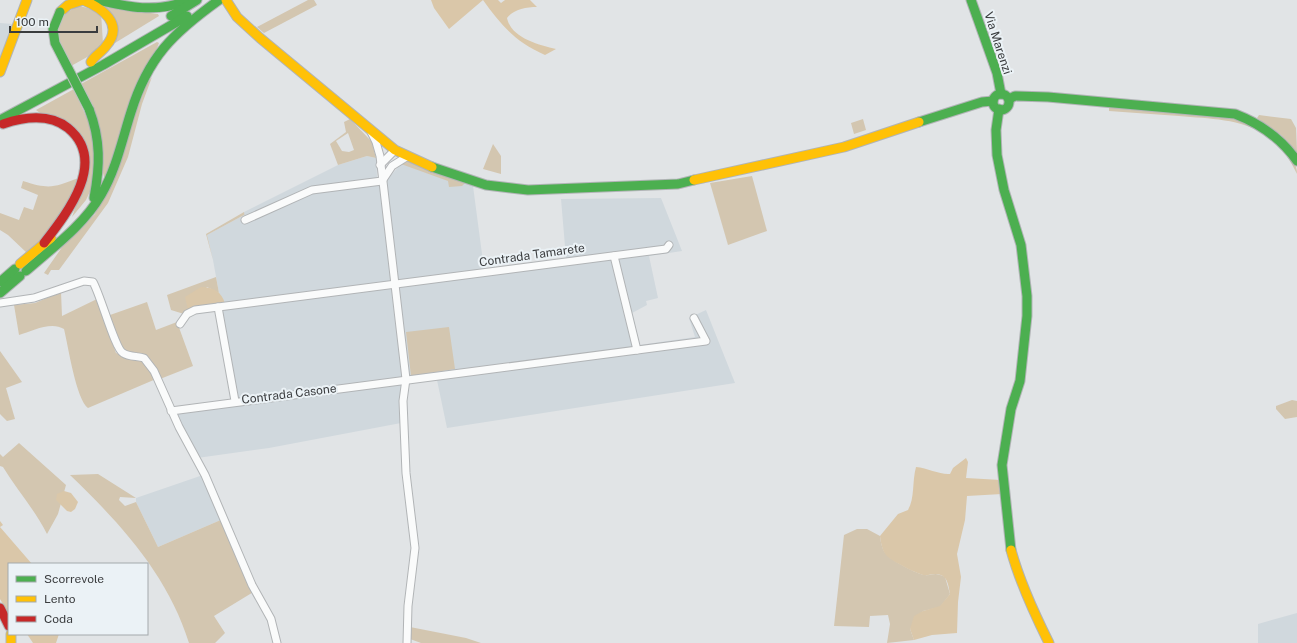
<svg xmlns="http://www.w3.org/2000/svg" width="1297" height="643" font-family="'Public Sans',sans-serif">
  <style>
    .built { fill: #d0d8dd }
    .green { fill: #d3c6b0; fill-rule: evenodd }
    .forest { fill: #dac7a9 }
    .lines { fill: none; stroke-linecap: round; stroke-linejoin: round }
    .street-casing { stroke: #b1b4b6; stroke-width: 9 }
    .fast-casing { stroke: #b1b4b6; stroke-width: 11 }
    .slow-casing { stroke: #b1b4b6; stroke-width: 11 }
    .jam-casing { stroke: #b1b4b6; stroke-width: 11 }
    .street { stroke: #fafbfb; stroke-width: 7 }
    .fast { stroke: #4caf50; stroke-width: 9 }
    .slow { stroke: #ffc107; stroke-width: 9 }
    .jam { stroke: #c62828; stroke-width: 9 }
    .fast-bridge-casing { stroke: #bec0c1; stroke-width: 11; stroke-linecap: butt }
    .fast-bridge { stroke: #4caf50; stroke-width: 9 }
    .labels { text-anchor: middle; stroke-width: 4; stroke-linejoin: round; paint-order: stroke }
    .street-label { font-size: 12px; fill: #3a3c3e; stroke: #ebf2f6 }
  </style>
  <rect width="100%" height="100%" fill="#e1e4e6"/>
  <!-- built -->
  <g class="built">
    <path d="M0 23 13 24 0 58Z"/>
    <path d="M367 156 376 158 377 177 385 182 401 164 410 161 473 186 484 269 566 258 561 199 661 198 682 251 649 256 658 298 646 301 647 305 632 313 640 345 695 337 689 318 706 310 735 383 447 428 437 380 402 384 401 423 269 448 197 458 173 408 238 398 213 260 207 235 244 215V212L338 165Z"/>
    <path d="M203 475 223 519 158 547 136 502V498Z"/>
    <path d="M1297 613V643H1258V624Z"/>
  </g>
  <!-- green -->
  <g class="green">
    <path d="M308 0H314L317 5 264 33 257 27Z"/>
    <path d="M80 6 101 12 103 44 98 51 71 66C66 57 58 44 58 33 57 21 69 8 80 6Z"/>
    <path d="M106 7 158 14 159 16 115 43Z"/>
    <path d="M157 42 159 43 105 181 81 84Z"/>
    <path d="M152 77 142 104 128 157 108 203 59 270H51L48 275 44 273 65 243 83 227 95 214 147 84Z"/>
    <path d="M74 89 95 137 93 185 86 200 72 217 80 194 86 147 36 110Z"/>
    <path d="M1109 106 1225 116C1250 122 1268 133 1286 153 1292 160 1297 164 1297 174 1290 160 1281 145 1267 136 1241 118 1209 119 1179 116 1155 114 1132 113 1109 111Z"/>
    <path d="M1259 115 1291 119 1296 128 1297 152 1281 135 1257 118Z"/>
    <path d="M350 119 372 142 376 158 367 156 338 165 330 144 346 132 344 122ZM348 133 354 150 349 152 342 151 336 141Z"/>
    <path d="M863 119 866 130 854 134 851 123Z"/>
    <path d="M493 144 501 156V174L483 169Z"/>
    <path d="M410 161 465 183 462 186 449 187 448 181 401 164Z"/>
    <path d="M752 176 767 231 728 245 710 183Z"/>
    <path d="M79 178 68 204 39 242 27 253 8 235 0 230V213L19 220 24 207 33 210 38 195 21 188 23 181C51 190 53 187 79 178Z"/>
    <path d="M244 212 245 220 244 215 207 235 213 260 206 234Z"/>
    <path d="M216 277 219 293 207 287 184 314 171 310 167 295Z"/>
    <path d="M61 292 62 316 97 299 116 353 145 362 156 379 88 408C76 400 68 345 64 329 51 321 32 331 19 335L14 305 35 303Z"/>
    <path d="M147 302 156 330 177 322 193 366 160 379 154 367 128 354 117 346 110 315Z"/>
    <path d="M449 327 455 369 411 376 406 332Z"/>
    <path d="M0 351 22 382 6 388 15 419 7 421 0 414Z"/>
    <path d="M1292 400 1297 401V417L1285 419 1276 409V406Z"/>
    <path d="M19 443 66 485 58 514 47 534C35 510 17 490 3 467L0 466V454L3 457Z"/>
    <path d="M98 474 136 498 120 497 119 500 125 506 136 502 158 547 223 519 255 591 214 616 225 633 215 643H189C168 575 120 523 70 475Z"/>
    <path d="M857 529H867L880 536C881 543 882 551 888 556 893 561 917 574 924 575 934 576 933 571 945 577L950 594 940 607 923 611 910 629 914 640 887 643 890 624 888 615 870 616 869 627 834 626 844 535Z"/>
    <path d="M410 627 466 638 481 643H421L410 639Z"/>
  </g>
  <!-- forest -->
  <g class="forest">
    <path d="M431 0H498L501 3 505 0H530L537 7C526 7 514 9 507 18 511 38 539 45 556 49L545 55C515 42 501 25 483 0L449 29 434 8Z"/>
    <path d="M201 287C213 287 222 292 225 304L188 310 185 297Z"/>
    <path d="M966 458 968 462 966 478 1001 480 1002 494 967 496 965 520 957 554 961 577 958 602 957 633 932 635 914 640 910 629 914 616 923 611 940 606 950 594C949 589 948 580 944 577 937 571 931 576 923 575 916 573 893 562 887 556 882 551 881 543 880 536L898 514 908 510C915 498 912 481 916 467 928 468 940 475 950 474L953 468Z"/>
    <path d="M64 491 71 493 78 502 75 509 71 512 67 511 56 500 57 494Z"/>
    <path d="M0 521 3 525 0 527 32 564H9V614L0 599Z"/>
    <path d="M27 634H59L56 643H33Z"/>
  </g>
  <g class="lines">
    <!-- street casing -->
    <g class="street-casing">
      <g id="street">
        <path d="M371 132 376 142 380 156 406 379 403 401 406 473 415 548 408 606 407 643"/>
        <path d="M380 165 395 150"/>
        <path d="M245 220 312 190 382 181 392 166 408 156"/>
        <path d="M614 256 637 350"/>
        <path d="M0 303 34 298 84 281 93 282C101 296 115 349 123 353 129 357 137 356 144 358L154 371 179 427 205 475 252 585 271 619 277 643"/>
        <path d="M218 307 235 401"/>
        <path d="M180 324 187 314 195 310 666 249 669 245"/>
        <path d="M171 411 706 341 694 318"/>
      </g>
    </g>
    <!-- fast casing -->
    <g class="fast-casing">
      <g id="fast">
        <path d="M98 0C128 7 156 13 186 1"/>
        <path d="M971 0 997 73 1001 94"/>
        <path d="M171 16 197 0"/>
        <circle cx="1001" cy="102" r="8"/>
        <path d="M1009 99 1015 96 1048 97 1235 114C1261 124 1281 138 1297 161"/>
        <path d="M89 109C101 140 100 166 94 198"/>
        <path d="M999 109 996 130 997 155 1004 190 1021 245 1027 296V316L1020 381 1011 409 1002 465 1011 550"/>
        <path d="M0 120 103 65 187 16"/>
        <path d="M919 122 982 102 993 101"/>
        <path d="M432 167 486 185 528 190 678 184 694 180"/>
        <path d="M26 271C52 248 83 226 101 195 116 170 122 140 131 112 148 57 173 33 219 0"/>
        <path d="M0 282 15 269"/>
        <path d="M0 293 20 276"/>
      </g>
    </g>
    <!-- slow casing -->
    <g class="slow-casing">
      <g id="slow">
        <path d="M226 0 237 17 260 38 395 150 432 167"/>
        <path d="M60 12 68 5 83 0C102 8 125 24 106 46 102 52 95 55 91 62"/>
        <path d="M0 72 27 0"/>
        <path d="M694 180 844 147 919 122"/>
        <path d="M20 264 51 238"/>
        <path d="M1011 550C1020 583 1034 613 1049 643"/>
        <path d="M11 634V643"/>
      </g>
    </g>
    <!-- jam casing -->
    <g class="jam-casing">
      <g id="jam">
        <path d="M3 124C24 117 49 113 68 128 108 161 68 212 44 243"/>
        <path d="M0 608 9 626"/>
      </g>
    </g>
    <!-- street -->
    <use href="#street" class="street"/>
    <!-- fast -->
    <use href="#fast" class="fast"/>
    <!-- slow -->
    <use href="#slow" class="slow"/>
    <!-- jam -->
    <use href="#jam" class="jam"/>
    <!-- fast-bridge casing -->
    <g class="fast-bridge-casing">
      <path id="fast-bridge" d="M60 12 53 29 55 43 89 109"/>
    </g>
    <!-- fast-bridge -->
    <use href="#fast-bridge" class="fast-bridge"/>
  </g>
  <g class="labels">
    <!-- street labels -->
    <g class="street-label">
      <text transform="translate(998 43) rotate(72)" y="4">Via Marenzi</text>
      <text transform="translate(532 255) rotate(-8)" y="4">Contrada Tamarete</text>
      <text transform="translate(289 394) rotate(-7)" y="4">Contrada Casone</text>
    </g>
  </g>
  <!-- legend -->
  <rect x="8" y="563" width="140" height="72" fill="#ebf2f6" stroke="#a4a9ac"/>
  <rect x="16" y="576" width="20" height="6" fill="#4caf50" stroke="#a4a9ac"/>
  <text x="44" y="583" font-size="12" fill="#3a3c3e">Scorrevole</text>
  <rect x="16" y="596" width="20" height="6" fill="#ffc107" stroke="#a4a9ac"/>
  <text x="44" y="603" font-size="12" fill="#3a3c3e">Lento</text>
  <rect x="16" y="616" width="20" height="6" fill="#c62828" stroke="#a4a9ac"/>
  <text x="44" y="623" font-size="12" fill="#3a3c3e">Coda</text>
  <!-- scale -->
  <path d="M10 26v6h87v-6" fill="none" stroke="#3a3c3e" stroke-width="2"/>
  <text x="16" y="26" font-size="12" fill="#3a3c3e" stroke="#ebf2f6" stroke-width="3" paint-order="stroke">100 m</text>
</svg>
